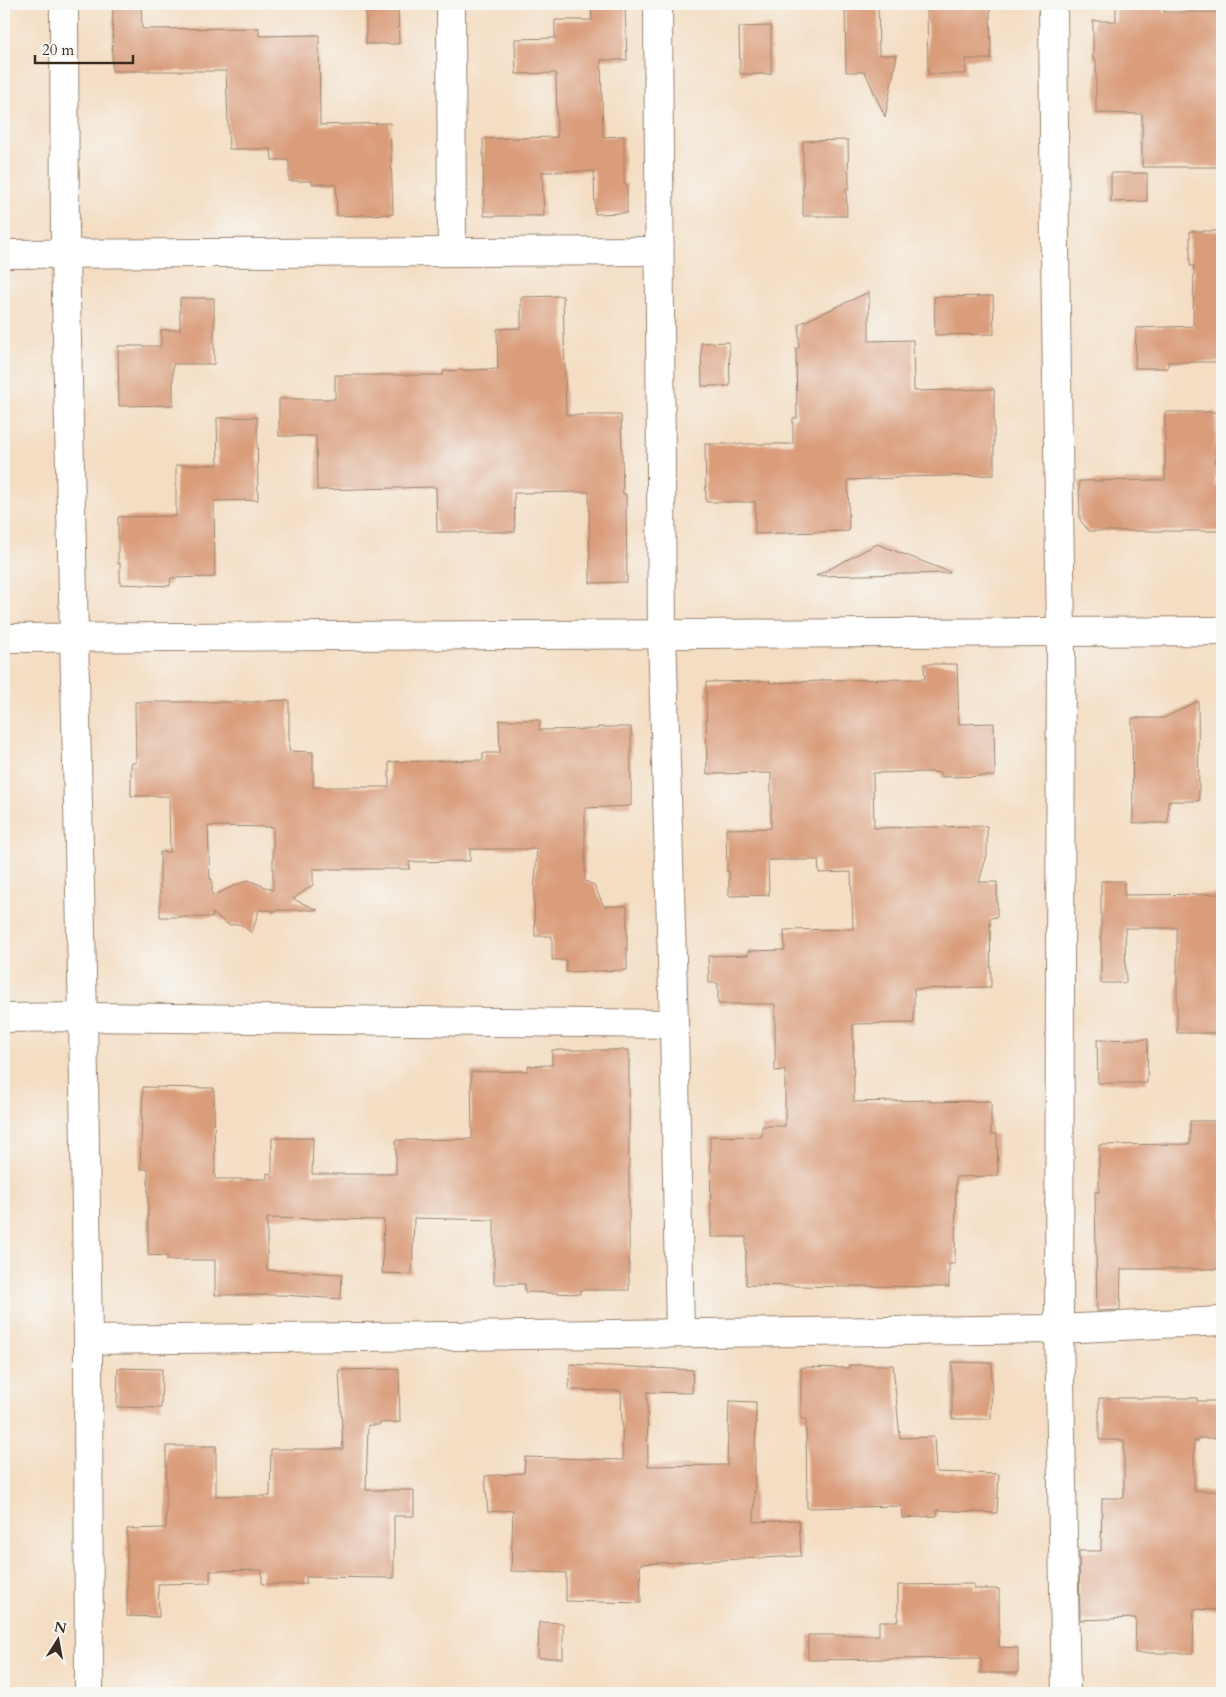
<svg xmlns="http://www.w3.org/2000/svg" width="1226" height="1697" font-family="Cardo,serif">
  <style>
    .building { fill: #da9d7b; fill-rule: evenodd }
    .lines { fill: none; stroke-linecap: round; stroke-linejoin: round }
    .street-casing { stroke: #988470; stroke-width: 30 }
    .street { stroke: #fff; stroke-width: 28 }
  </style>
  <rect width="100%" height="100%" fill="#f6f6f2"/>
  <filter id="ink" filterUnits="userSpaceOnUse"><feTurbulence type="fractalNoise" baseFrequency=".02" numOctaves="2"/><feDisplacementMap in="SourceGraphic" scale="10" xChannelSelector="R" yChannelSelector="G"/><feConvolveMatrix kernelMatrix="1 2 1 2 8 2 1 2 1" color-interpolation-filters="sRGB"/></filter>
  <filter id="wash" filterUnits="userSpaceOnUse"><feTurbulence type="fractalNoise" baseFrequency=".0096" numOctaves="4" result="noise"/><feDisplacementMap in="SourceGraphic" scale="20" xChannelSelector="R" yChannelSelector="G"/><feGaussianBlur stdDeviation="1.12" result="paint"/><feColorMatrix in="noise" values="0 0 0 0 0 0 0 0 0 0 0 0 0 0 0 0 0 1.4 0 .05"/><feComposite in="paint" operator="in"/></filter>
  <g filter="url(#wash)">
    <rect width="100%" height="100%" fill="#f4ddc2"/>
    <g id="blocks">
      <!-- building -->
      <g class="building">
        <path d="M113 4H141L142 29 259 28V36L319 35 320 125 390 123 393 214 337 216 336 184H312V181H289V160H272L271 149H229L226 71H112Z"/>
        <path d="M366 4H398L399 44H366Z"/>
        <path d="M845 4H878L879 55H897L885 117 865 72H846Z"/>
        <path d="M927 4H990L991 59H966V74H928Z"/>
        <path d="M1116 4H1164V12H1222V167H1142V114L1096 113V60H1093V21H1116Z"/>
        <path d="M625 5 627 60H601L603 137 624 136V184H627V213L595 214 594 171 542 172 544 216H484L483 139 557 137 556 73 516 74 515 39 555 38V20H592L591 6Z"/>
        <path d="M771 26V74H740L739 27Z"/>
        <path d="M848 140 849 188H846L847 216H803V141Z"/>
        <path d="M1111 173H1147V201L1111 202Z"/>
        <path d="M1190 231H1222V362H1168V368H1135L1136 328 1193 326 1194 266H1190Z"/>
        <path d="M869 292V341L913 340 914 391 994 389V475L898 477V478L848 480 849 531 755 534V502H706L705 444H793V418H797L796 348H799V324Z"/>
        <path d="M563 296 566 415H621L623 494H626L627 582 590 583 589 492 514 493 515 532H437L436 487 317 490 316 436H279V399H335V375H443V371L498 369 497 329 521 328V297Z"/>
        <path d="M993 296 994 334 935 335 934 297Z"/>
        <path d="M180 298H214V364H173V405L119 406 118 346H161V330H180Z"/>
        <path d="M729 342 730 386H702L701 343Z"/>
        <path d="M1165 412H1216L1215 486H1222V531H1089L1080 520 1079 481 1165 480Z"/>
        <path d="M257 417 258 500 214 501 215 577 171 578 170 586 120 584V563L118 564V517L176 516V465H218L217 418Z"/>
        <path d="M877 544 950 572V573L816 576Z"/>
        <path d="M924 664H957L959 724 994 723 995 776 941 777V773L930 772 873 773 874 828 987 826V855L979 882H997V917L990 918 991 987 914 989V1023L853 1024 854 1102 930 1100V1102L991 1101V1134H997L998 1176 956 1177 955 1264H949V1287L851 1286V1287L746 1285V1237H711L710 1136 762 1137V1126H785V1070L775 1071V1004H718V983H709L708 956 748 955V951L785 950 784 930 853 929 851 872 819 873 818 860H768L769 895 729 896V871H727L726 829 771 828V773L707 774 706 682 770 681V683L822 681V680L925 679Z"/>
        <path d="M289 700V751L313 752V787H389V762L483 760V753H500L499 720H540L539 730 598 729V727H631V806L585 808V881L594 885 604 906H627V970L566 972V960H552V936H535L534 897 537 849H470V861L409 862 410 869H313V885L293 899 318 910H277L273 912V910H259L252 933 240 924 229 925 212 913 213 917H160V852H170L169 796H131V763H136L135 702H251ZM208 826 273 827V890L248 880 212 896V879H210Z"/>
        <path d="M1198 701 1199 801H1168V823H1133L1132 718H1164Z"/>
        <path d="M1101 881H1124V895L1222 894V1033H1177V928H1125L1126 983H1101Z"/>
        <path d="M1148 1039 1147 1083H1098L1097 1040Z"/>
        <path d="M552 1050H629V1290H580V1294L525 1292V1284H494V1220L414 1218 412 1274 382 1273 384 1220 267 1218V1270L342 1274 341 1299 283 1295H215V1260H167V1256L148 1255V1169H140L143 1087 214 1088 215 1179H267V1173L272 1174V1138H313L312 1174H396V1140L472 1139 471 1072 528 1071V1066L552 1065Z"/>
        <path d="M1190 1121H1222V1269H1121L1120 1310 1097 1311 1095 1192H1099V1145L1190 1144Z"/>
        <path d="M952 1362 992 1363 991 1419H952Z"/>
        <path d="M570 1364 693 1370 692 1393 647 1392 648 1466 727 1465 729 1401 756 1402 754 1522 799 1520 801 1556 640 1564 641 1603 566 1601V1573L511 1571 513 1510 488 1512 485 1476 524 1473 525 1457 623 1460 621 1391 569 1390Z"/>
        <path d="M849 1365H893L900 1438 934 1437 936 1472 999 1474 997 1513 937 1510V1516L902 1518 901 1506 807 1508 806 1419H801V1367L849 1368Z"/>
        <path d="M118 1368 162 1369 161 1408 117 1407Z"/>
        <path d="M399 1369 400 1422 379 1423V1425H368L366 1490H414V1516H394V1578L306 1577V1584H262V1570L210 1571V1583L158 1584 159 1617 127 1616V1529L166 1528V1446H216V1496H270L271 1449H343L339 1370Z"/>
        <path d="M1099 1398H1197V1401H1222V1438H1198V1441H1194V1491H1222V1610L1194 1609 1193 1653H1135L1136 1618 1080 1620 1079 1551H1101L1102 1498H1124V1440H1099Z"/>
        <path d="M974 1584V1589H999V1647L1018 1648V1673H981V1658L808 1660V1635H879V1621H898V1585Z"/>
        <path d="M539 1622 563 1623V1658H538Z"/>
      </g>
    </g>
  </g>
  <g filter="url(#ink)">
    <use href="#blocks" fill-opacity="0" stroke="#988470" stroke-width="1"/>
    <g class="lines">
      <!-- street casing -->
      <g class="street-casing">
        <g id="street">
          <path d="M64 4 65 254 83 1017 88 1340 89 1693"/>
          <path d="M451 4 452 252"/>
          <path d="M658 4 662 634 674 1024 680 1333"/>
          <path d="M1053 4 1055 250 1061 632 1059 1329 1066 1693"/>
          <path d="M4 254 659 251"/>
          <path d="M4 638 1222 631"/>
          <path d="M4 1018 83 1017 674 1024"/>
          <path d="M88 1340 1059 1329 1222 1321"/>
        </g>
      </g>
      <!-- street -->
      <use href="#street" class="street"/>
    </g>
  </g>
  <!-- margin -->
  <rect width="1226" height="1697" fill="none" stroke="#f6f6f2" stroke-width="20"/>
  <!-- north arrow -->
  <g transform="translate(58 1640) rotate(11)" stroke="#f6f6f2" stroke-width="4" paint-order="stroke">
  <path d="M0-4L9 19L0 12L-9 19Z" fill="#3b2a1e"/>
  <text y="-8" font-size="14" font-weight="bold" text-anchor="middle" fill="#3b2a1e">N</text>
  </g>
  <!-- scale -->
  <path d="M35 55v8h98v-8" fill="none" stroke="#3b2a1e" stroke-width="2.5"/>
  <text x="42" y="55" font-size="15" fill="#3b2a1e" stroke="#f6f6f2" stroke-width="4" paint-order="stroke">20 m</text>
</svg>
